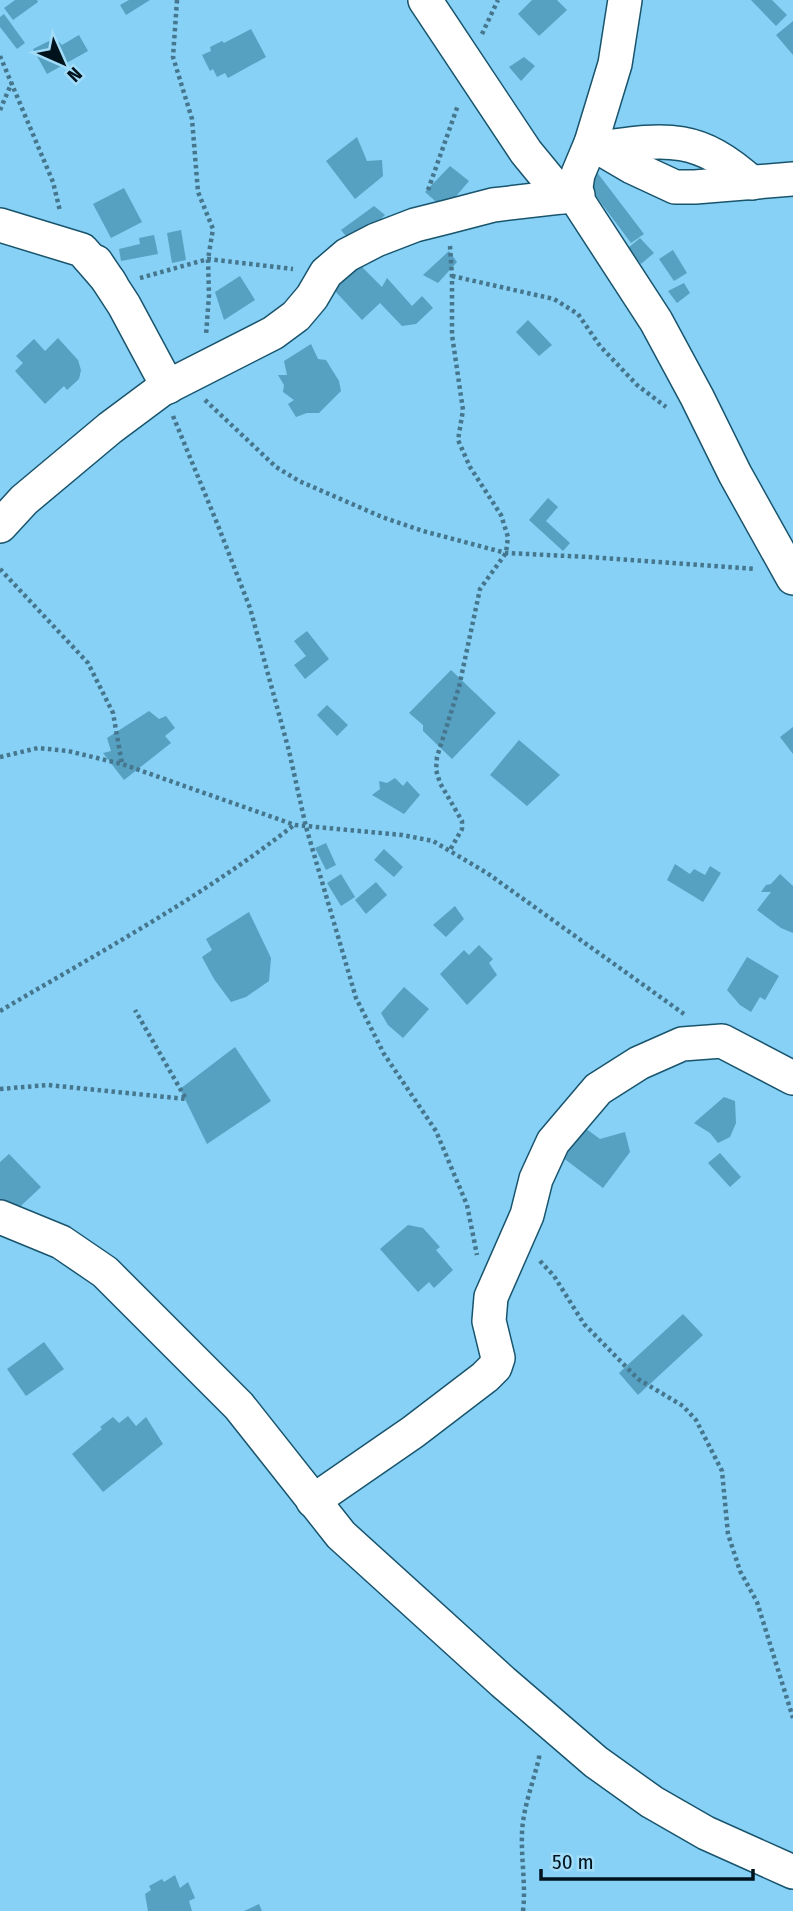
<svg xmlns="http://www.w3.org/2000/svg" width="793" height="1911" font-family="'Fira Sans Condensed',sans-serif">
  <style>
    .building { fill: #56a0c2 }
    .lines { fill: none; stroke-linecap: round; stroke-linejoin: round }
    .minor-casing { stroke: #19546d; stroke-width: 36 }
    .path { stroke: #46768d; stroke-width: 4.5; stroke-dasharray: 3.5 3.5; stroke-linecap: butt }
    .minor { stroke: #fff; stroke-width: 33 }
  </style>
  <rect width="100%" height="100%" fill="#86d1f5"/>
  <!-- building -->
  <g class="building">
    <path d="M15 0H37L38 2 13 20 4 8Z"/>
    <path d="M129 0H150L126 15 120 5Z"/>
    <path d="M532 0H557L567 10 539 36 518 14Z"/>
    <path d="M751 0H772L787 15 776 26Z"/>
    <path d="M4 14 25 43 17 49 0 27V17Z"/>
    <path d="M793 21V55L776 35Z"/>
    <path d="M251 29 266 57 228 78 225 73 217 77 213 69 210 71 202 55 211 51 210 47 222 41 224 43Z"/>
    <path d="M79 35 88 51 47 74 33 49 49 41 52 46 59 42 62 45Z"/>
    <path d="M524 57 535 66 521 81 509 67Z"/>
    <path d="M357 137 367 161 382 160 383 176 355 199 326 161Z"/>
    <path d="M450 166 469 181 452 201 450 199 441 206 425 192Z"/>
    <path d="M596 171 644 234 631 243 584 180Z"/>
    <path d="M124 188 142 222 111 238 93 204Z"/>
    <path d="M374 206 385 215 371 229 350 241 341 230Z"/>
    <path d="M181 230 186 260 172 263 167 233Z"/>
    <path d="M154 235 158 254 121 261 119 249 140 244 139 238Z"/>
    <path d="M640 238 654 253 641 264 628 248Z"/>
    <path d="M673 250 687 273 674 281 659 259Z"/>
    <path d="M449 251 457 262 438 283 423 275Z"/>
    <path d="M361 266 382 287 387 278 412 306 422 296 433 308 416 324 402 326 380 303 362 320 334 290Z"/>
    <path d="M240 276 255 300 224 320 215 292Z"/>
    <path d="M684 283 690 293 677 303 668 291Z"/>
    <path d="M528 320 552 345 539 356 516 332Z"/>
    <path d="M58 338 78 360 81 370 79 379 67 390 64 386 45 404 15 371 23 363 16 356 34 339 45 351Z"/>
    <path d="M311 344 318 359 326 360 339 381 341 391 319 413H307L296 417 288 404 294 400 283 392 284 385 278 375H287L284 361Z"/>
    <path d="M548 498 558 507 546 521 570 543 563 551 529 520Z"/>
    <path d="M307 631 329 659 305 679 294 665 306 656 294 641Z"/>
    <path d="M451 670 496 713 452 759 423 731V725L409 713Z"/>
    <path d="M327 705 348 725 337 736 317 715Z"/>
    <path d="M149 711 159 719 166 716 175 728 165 736 171 743 124 780 103 753 111 751 107 738Z"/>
    <path d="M793 727V754L780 737Z"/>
    <path d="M519 740 560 775 527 806 490 775Z"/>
    <path d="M395 778 403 786 407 781 420 795 404 814 372 795 380 789 379 781 387 783Z"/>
    <path d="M326 843 336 865 326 870 315 848Z"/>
    <path d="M384 849 403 867 394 877 374 860Z"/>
    <path d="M675 864 690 874 694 869 705 875 710 866 721 873 703 902 667 880Z"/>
    <path d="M341 874 355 897 341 906 327 883Z"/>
    <path d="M780 874 793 886V933L781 928 757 910 771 892H761L766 885 771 884Z"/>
    <path d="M376 882 387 895 366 914 355 900Z"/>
    <path d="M455 906 464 919 446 937 433 925Z"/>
    <path d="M249 912 271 958 269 981 246 997 231 1002 214 979 202 957 212 950 206 939Z"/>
    <path d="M479 945 493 959 489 963 497 975 467 1005 440 974 464 950 469 955Z"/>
    <path d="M747 957 779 976 765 1000 760 997 751 1012 740 1005 727 990Z"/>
    <path d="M404 987 429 1009 403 1038 388 1025 381 1013Z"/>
    <path d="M235 1047 271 1101 207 1144 180 1089Z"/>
    <path d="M724 1097 735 1101 736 1123 730 1137 718 1143 710 1133 694 1123Z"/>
    <path d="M585 1128 600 1139 625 1132 630 1152 603 1188 562 1157Z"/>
    <path d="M720 1153 741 1177 730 1187 708 1163Z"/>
    <path d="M9 1154 41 1187 7 1219 0 1212V1162Z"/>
    <path d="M408 1225 423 1228 440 1247 436 1250 453 1270 434 1288 429 1282 418 1292 380 1249Z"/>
    <path d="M683 1314 703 1335 638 1395 619 1373Z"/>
    <path d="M44 1342 64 1369 26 1396 7 1369Z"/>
    <path d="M128 1416 136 1426 146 1417 163 1444 103 1492 72 1454 102 1429 100 1427 113 1417 119 1423Z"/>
    <path d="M175 1875 180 1888 188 1882 195 1898 189 1901 192 1911H148L145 1894 151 1890 149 1886 162 1879 164 1882Z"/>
    <path d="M259 1904 262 1911H244Z"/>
  </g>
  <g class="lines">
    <!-- minor casing -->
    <g class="minor-casing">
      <g id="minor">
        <path d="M425 0 526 152 563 197"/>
        <path d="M625 0 615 64 591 143 578 174 576 187 578 201 656 321 697 397 735 474 793 578"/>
        <path d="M591 143 632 167 675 187H695L793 179"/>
        <path d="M601 148C668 138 699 135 752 183"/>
        <path d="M0 225 82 250 109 281"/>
        <path d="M112 286 96 262 124 305 168 387"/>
        <path d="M0 526 24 500 110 428 161 390 273 333 296 316 312 297 326 273 347 255 376 240 415 225 447 217 493 205 578 195"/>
        <path d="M0 1217 61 1242 105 1272 239 1406 341 1535 503 1682 596 1762 652 1802 706 1833 793 1872"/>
        <path d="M313 1501 413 1432 485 1377 495 1367 498 1358 489 1321 491 1297 527 1215 536 1179 553 1142 598 1089 639 1063 682 1044 722 1041 793 1078"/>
      </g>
    </g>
    <!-- path -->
    <g class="path">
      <path d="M177 0 173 57 192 119 198 192 213 229 208 259 209 295 206 335"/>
      <path d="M482 34 498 0"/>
      <path d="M0 56 53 182 60 211"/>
      <path d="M0 110 12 82"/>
      <path d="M428 190 458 105"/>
      <path d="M450 246 452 276V335L463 410 458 440 470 467 501 515 508 537 506 553 480 589 459 687 437 757 436 770 440 783 462 821V829L450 850"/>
      <path d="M452 276 554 299 578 314 600 346 637 385 666 407"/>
      <path d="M140 278 208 259 293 269"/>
      <path d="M205 400 276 467 299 481 382 517 423 531 506 553 589 557 755 569"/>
      <path d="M173 416 217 523 250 608 289 751 306 827 356 998 384 1054 436 1131 467 1205 477 1255"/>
      <path d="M0 569 88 663 113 713 122 764"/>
      <path d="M0 757 38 748 68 751 122 764 295 825 402 835 433 841 487 873 684 1014"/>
      <path d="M0 1011C100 952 202 897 294 825"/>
      <path d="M0 1089 48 1085 186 1099 135 1010"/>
      <path d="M540 1261 554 1276 584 1324 638 1379 683 1406 696 1420 722 1471 728 1534 740 1571 757 1602 793 1718"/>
      <path d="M523 1911C526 1885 521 1860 522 1833 523 1808 533 1783 539 1758V1752"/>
    </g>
    <!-- minor -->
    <use href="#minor" class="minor"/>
  </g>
  <!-- north arrow -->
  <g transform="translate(63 63) rotate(135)" stroke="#a1dcf9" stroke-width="5" paint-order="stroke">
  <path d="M0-5L12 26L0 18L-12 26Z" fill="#00131d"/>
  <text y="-10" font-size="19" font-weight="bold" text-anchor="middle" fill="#00131d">N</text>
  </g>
  <!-- scale -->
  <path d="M541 1869v10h212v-10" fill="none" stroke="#00131d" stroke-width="3.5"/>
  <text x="552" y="1869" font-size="21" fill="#00131d" stroke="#a1dcf9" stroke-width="5" paint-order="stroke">50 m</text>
</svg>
